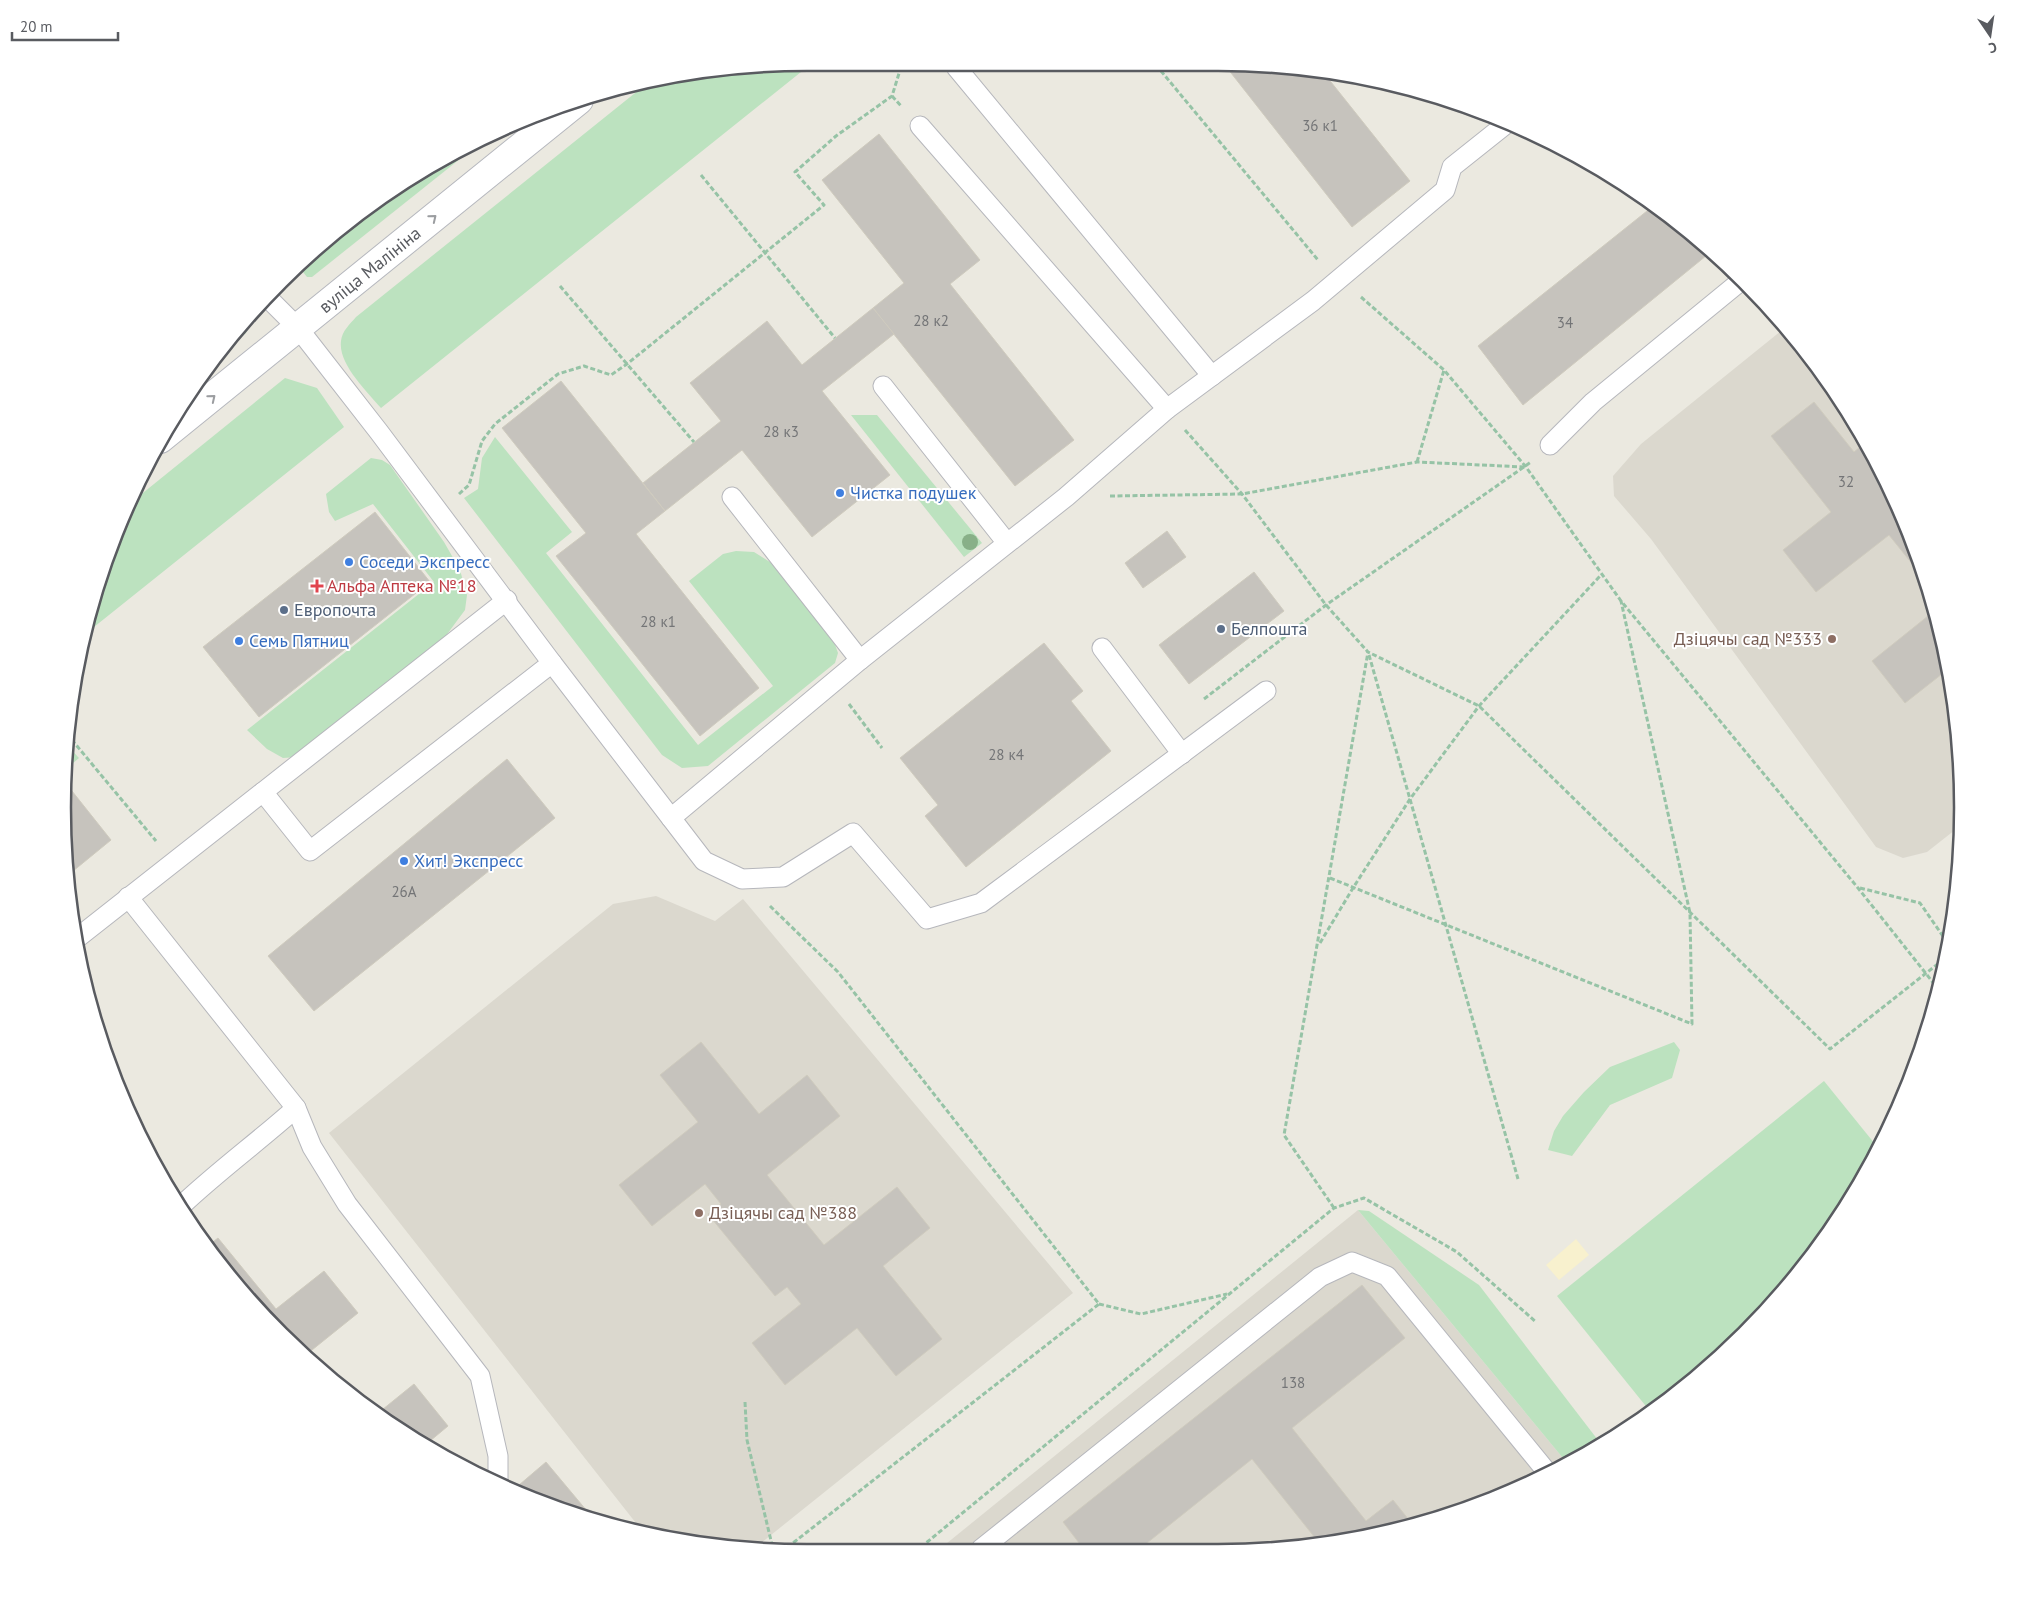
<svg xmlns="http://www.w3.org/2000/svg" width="2025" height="1615" font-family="'PT Sans',sans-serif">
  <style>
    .education { fill: #dbd8ce }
    .green { fill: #bce2bf }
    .sand { fill: #f8f1ce }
    .building { fill: #c6c3bd; stroke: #cfcbbe }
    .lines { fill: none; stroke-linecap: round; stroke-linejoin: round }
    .service-casing { stroke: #b6b7bc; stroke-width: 21 }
    .secondary-casing { stroke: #b6b8be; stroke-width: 30 }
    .path { stroke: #96c3a6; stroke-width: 3; stroke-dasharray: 5 2.5; stroke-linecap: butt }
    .service { stroke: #fff; stroke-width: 19 }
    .secondary { stroke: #fff; stroke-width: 28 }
    .tree { fill: #88b088 }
    .oneway { stroke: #9b9da0 }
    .shop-dot { fill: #3f7fe0; stroke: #fff; stroke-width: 2 }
    .health-dot { fill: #e0444e; stroke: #fff; stroke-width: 2 }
    .service-dot { fill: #5c6f8a; stroke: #fff; stroke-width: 2 }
    .education-dot { fill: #8d6e63; stroke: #fff; stroke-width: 2 }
    .labels { text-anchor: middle; stroke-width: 4; stroke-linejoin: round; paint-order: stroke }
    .number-label { font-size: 15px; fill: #747577 }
    .street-label { font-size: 18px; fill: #595b60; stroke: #fff }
    .shop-label { font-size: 18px; fill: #366cbe; stroke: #fff; text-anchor: start }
    .health-label { font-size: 18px; fill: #be3a42; stroke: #fff; text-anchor: start }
    .service-label { font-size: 18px; fill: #4e5e75; stroke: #fff; text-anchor: start }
    .education-label { font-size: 18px; fill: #785e54; stroke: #fff; text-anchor: end }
    .rim { fill: none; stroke: #595b60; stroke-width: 2.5 }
  </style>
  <rect width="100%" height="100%" fill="#ebe9e0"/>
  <!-- education -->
  <g class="education">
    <path d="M1786 327 1863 435 1923 568 1956 711 1960 826 1927 852 1903 858 1876 847 1651 539 1614 496 1613 476 1641 444Z"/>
    <path d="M656 896 715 921 743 899 1073 1293 756 1547 662 1538 643 1532 329 1133 613 904Z"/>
    <path d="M1358 1210 1567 1463 1457 1513 1363 1538 1266 1551 936 1552Z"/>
  </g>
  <!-- green -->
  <g class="green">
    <path d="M806 68 381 408C367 391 338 364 341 341 342 331 350 324 356 317L650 81 711 69Z"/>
    <path d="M490 135 312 277H307L303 272V266L414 177 435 162Z"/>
    <path d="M245 322 248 326 246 333 212 361Z"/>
    <path d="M285 378 317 388 344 427 84 635C92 595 110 542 128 505Z"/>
    <path d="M851 415H877L982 543 964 557Z"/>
    <path d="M495 437 572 532 546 553 698 745 773 686 689 581 723 554 736 551 754 552 773 564 833 639 838 653 835 663 708 766 682 768 662 755 464 498 478 489 482 458Z"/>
    <path d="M371 458 382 460 390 465 444 542 460 570 467 595 465 610 445 637 297 757 283 758 267 749 247 730 434 582 373 504 335 521 329 512 326 494Z"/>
    <path d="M67 745 79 758 65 770Z"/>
    <path d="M1674 1042 1680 1050 1672 1078 1610 1105 1572 1156 1548 1150 1554 1131 1563 1116 1584 1092 1610 1067Z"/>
    <path d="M1824 1081 1879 1149 1808 1261 1708 1368 1649 1410 1557 1296Z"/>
    <path d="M1358 1210 1369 1211 1479 1285 1601 1444 1590 1453 1567 1463Z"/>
  </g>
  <!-- sand -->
  <path class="sand" d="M1576 1239 1589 1255 1559 1280 1546 1265Z"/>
  <!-- building -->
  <g class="building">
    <path d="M1224 64H1266L1323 72 1410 181 1352 227Z"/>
    <path d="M879 134 980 260 950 284 1074 440 1015 486 873 308 904 283 822 180Z"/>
    <path d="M1652 207 1712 251 1523 405 1478 346Z"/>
    <path d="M873 308 894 334 822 391 890 475 812 537 742 450 665 511 643 483 721 421 690 383 767 321 802 365Z"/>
    <path d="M561 381 665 511 636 534 759 688 700 736 556 556 586 533 502 428Z"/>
    <path d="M1814 402 1854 452 1866 442 1923 568 1926 581 1889 535 1816 592 1783 550 1831 512 1771 436Z"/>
    <path d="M375 512 430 582 259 717 203 647Z"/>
    <path d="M1167 531 1186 557 1143 588 1125 563Z"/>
    <path d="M1254 572 1284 611 1189 684 1159 645Z"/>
    <path d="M1933 612 1947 670 1905 703 1872 661Z"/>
    <path d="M1044 643 1083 691 1071 701 1111 751 966 867 925 816 938 805 900 758Z"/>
    <path d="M507 759 555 818 314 1011 268 956Z"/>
    <path d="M68 786 111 840 67 876 63 807 64 789Z"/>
    <path d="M701 1042 759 1114 807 1075 840 1116 767 1175 824 1245 897 1187 930 1228 883 1266 942 1339 896 1376 857 1328 785 1385 752 1343 801 1304 787 1287 775 1296 708 1214 721 1204 705 1184 652 1226 619 1185 698 1122 660 1075Z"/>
    <path d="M218 1238 276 1309 324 1271 358 1313 307 1354 248 1299 209 1245Z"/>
    <path d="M1362 1285 1405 1338 1292 1428 1366 1521 1393 1500 1413 1525 1363 1538 1320 1544 1252 1459 1137 1551 1086 1552 1063 1522Z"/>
    <path d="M414 1384 448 1426 424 1446 377 1414Z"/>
    <path d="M546 1462 592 1517 522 1496 512 1491Z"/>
  </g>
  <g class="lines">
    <!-- service casing -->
    <g class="service-casing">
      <g id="service">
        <path d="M956 67 1212 376"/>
        <path d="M920 126 1167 409"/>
        <path d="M883 386 1007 543"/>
        <path d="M1550 445 1593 402 1742 280"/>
        <path d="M732 497 860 660"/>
        <path d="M1102 648 1182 754"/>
        <path d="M552 663 671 818 860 660 1066 497 1167 409 1313 301 1445 190 1452 167 1506 124"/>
        <path d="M263 792 310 851 552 663 379 432 298 328 267 297"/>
        <path d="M671 818 704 861 742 879 783 877 853 833 927 919 981 903 1266 691"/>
        <path d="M128 897 296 1108 312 1147 347 1204 480 1376 498 1456V1484"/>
        <path d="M76 939 507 600"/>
        <path d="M181 1206C218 1171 258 1142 296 1108"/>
        <path d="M984 1552 981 1549 1320 1277 1352 1262 1387 1276 1547 1472"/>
      </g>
    </g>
    <!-- secondary casing -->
    <g class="secondary-casing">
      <path id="secondary" d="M160 439 579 100"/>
    </g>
    <!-- path -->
    <g class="path">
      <path d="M1156 65 1318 260"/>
      <path d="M892 96 902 107"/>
      <path d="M701 175 835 338"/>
      <path d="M560 286 694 442"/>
      <path d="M1361 297 1444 370 1526 467 1621 601 1858 888 1939 990"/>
      <path d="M1185 430 1242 494 1326 605 1368 652 1479 706 1830 1049 1944 959"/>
      <path d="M1417 462 1444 370"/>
      <path d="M459 494 469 485 482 441 495 424 558 374 584 366 611 375 627 364 824 205 795 172 836 136 892 96 901 67"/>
      <path d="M1110 496 1242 494 1417 462 1525 467"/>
      <path d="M1369 655 1518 1179"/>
      <path d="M1204 699 1326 605 1531 462"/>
      <path d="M849 704 882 748"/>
      <path d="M67 734 156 841"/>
      <path d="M1330 878 1692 1024 1690 913 1621 601"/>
      <path d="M1860 888 1920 903 1947 942"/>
      <path d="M770 906 838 972 1099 1304 784 1550"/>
      <path d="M1320 943 1353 888 1410 799 1479 706 1601 575"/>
      <path d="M1334 1208 1284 1135 1368 652"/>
      <path d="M1099 1304 1141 1314 1227 1294"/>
      <path d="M745 1402 747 1440 773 1549"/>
      <path d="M915 1552 1334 1208 1364 1198 1457 1252 1536 1322"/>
    </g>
    <!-- service -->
    <use href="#service" class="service"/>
    <!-- secondary -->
    <use href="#secondary" class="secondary"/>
  </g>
  <!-- trees -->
  <circle class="tree" cx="970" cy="542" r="8"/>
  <!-- one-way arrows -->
  <defs><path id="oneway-chevron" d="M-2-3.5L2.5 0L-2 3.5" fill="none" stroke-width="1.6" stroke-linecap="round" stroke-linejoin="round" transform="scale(1.25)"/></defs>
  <g class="oneway">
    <use href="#oneway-chevron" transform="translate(433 218) rotate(-39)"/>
    <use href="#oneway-chevron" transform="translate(212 398) rotate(-39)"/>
  </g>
  <!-- markers -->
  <g class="shop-dot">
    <circle cx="840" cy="493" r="5"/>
    <circle cx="349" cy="562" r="5"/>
    <circle cx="239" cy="641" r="5"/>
    <circle cx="404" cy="861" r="5"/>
  </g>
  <path class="health-dot" d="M314.5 578.5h5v5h5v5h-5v5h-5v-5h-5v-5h5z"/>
  <g class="service-dot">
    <circle cx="284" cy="610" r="5"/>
    <circle cx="1221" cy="629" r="5"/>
  </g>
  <g class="education-dot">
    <circle cx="1832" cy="639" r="5"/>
    <circle cx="699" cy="1213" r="5"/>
  </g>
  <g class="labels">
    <!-- number labels -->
    <g class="number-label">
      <text x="1320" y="131">36 к1</text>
      <text x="931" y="326">28 к2</text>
      <text x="1565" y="328">34</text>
      <text x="781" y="437">28 к3</text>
      <text x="1846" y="487">32</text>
      <text x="658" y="627">28 к1</text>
      <text x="1006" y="760">28 к4</text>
      <text x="404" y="897">26А</text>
      <text x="1293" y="1388">138</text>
    </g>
    <!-- street labels -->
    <g class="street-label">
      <text transform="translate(370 270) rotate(-39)" y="6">вуліца Малініна</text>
    </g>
    <!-- shop labels -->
    <g class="shop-label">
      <text x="850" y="499">Чистка подушек</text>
      <text x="359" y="568">Соседи Экспресс</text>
      <text x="249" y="647">Семь Пятниц</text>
      <text x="414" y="867">Хит! Экспресс</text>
    </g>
    <!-- health labels -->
    <g class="health-label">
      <text x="327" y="592">Альфа Аптека №18</text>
    </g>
    <!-- service labels -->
    <g class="service-label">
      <text x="294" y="616">Европочта</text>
      <text x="1231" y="635">Белпошта</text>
    </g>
    <!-- education labels -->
    <g class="education-label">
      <text x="1822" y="645">Дзіцячы сад №333</text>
      <text x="709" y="1219" text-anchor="start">Дзіцячы сад №388</text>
    </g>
  </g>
  <!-- crop -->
  <path d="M0 0H2025V1615H0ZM807 71H1218A736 736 0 0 1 1954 807V808A736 736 0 0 1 1218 1544H807A736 736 0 0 1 71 808V807A736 736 0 0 1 807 71Z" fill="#fff" fill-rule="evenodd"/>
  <path class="rim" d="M807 71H1218A736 736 0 0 1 1954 807V808A736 736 0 0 1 1218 1544H807A736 736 0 0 1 71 808V807A736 736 0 0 1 807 71Z"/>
  <!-- north arrow -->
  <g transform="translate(1990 35) rotate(167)" stroke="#ffffff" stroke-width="4" paint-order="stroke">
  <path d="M0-4L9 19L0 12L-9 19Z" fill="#595b60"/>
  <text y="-8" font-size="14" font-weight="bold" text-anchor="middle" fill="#595b60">С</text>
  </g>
  <!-- scale -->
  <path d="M12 32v8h106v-8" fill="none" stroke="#595b60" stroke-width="2.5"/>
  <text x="20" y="32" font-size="15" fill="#595b60" stroke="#ffffff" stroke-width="4" paint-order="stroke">20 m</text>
</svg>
